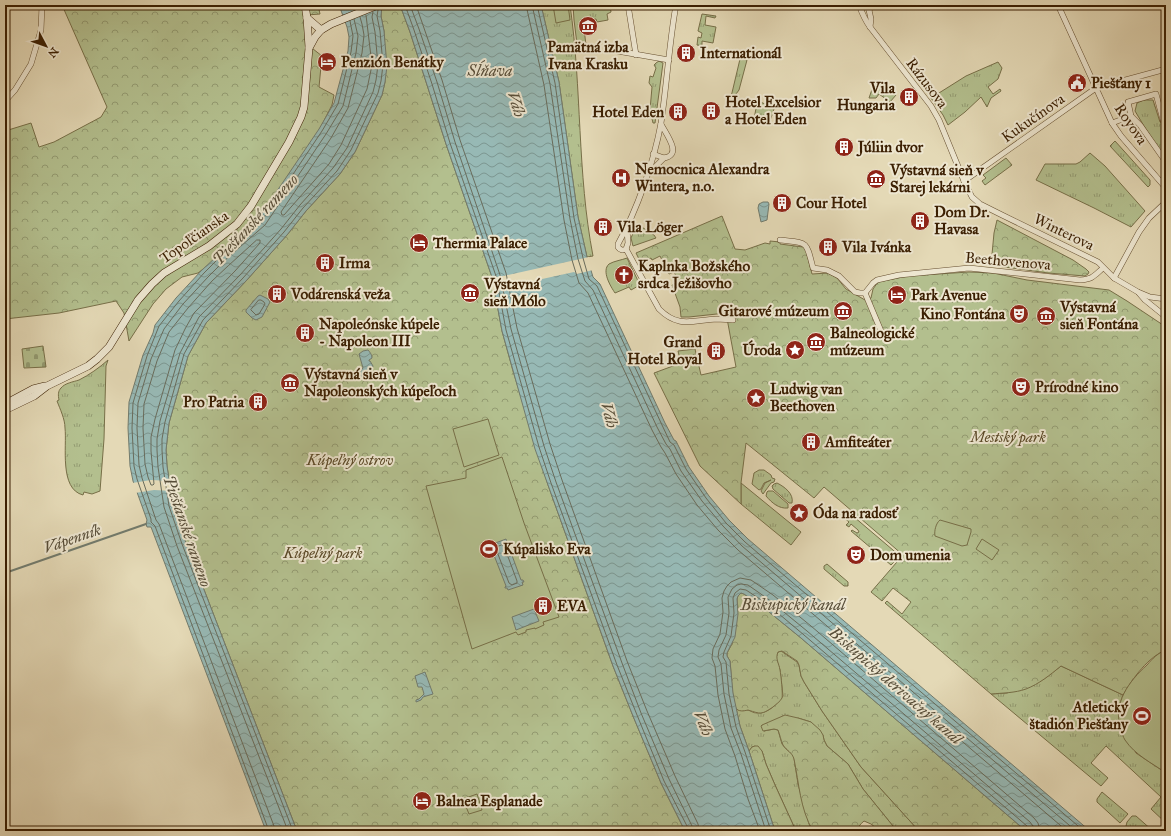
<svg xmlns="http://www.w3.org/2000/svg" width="1171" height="836" font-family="'IM FELL Great Primer',serif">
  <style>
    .grass { fill: url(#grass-tufts); stroke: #776f48 }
    .forest { fill: url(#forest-crowns); stroke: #776f48 }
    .cemetery { fill: url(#cemetery-stones); stroke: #776f48 }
    .pitch { fill: #b3bf8e; stroke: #776f48 }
    .water { fill: url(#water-waves); stroke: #727b6d }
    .pier { fill: #e4d9b6 }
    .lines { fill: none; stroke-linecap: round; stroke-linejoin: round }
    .shore { stroke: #696c5c; stroke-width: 1 }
    .stream { stroke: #727b6d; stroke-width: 2 }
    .street-casing { stroke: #654e2f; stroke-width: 6 }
    .secondary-casing { stroke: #3b1f02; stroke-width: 8 }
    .street { stroke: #ede6d0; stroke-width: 5 }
    .secondary { stroke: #ede6d0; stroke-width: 7 }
    .labels { text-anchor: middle; stroke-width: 4; stroke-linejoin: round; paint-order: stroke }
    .poi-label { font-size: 15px; font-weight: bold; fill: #3b1f02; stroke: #ede6d0; text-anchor: start }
    .street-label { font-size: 15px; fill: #3b1f02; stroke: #ede6d0 }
    .park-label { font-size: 15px; font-style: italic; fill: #594725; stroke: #ede6d0 }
    .water-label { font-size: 16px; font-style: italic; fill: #574d38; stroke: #ede6d0 }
  </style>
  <defs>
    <pattern id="grass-tufts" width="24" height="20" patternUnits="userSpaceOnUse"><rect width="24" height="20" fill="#b3bf8e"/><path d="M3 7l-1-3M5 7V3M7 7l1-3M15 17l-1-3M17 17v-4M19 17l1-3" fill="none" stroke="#939b72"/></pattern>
    <pattern id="forest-crowns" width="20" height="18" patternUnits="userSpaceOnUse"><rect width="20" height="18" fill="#b3bf8e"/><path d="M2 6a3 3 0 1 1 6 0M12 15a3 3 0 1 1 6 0" fill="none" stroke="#939b72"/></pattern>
    <pattern id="cemetery-stones" width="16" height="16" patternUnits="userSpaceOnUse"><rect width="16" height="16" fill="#b3bf8e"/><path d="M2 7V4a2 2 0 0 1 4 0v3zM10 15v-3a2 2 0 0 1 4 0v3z" fill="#939b72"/></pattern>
    <pattern id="water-waves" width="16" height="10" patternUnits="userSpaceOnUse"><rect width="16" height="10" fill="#97b9b5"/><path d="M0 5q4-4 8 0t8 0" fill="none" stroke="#7c9691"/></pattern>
  </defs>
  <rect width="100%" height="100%" fill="#e4d9b6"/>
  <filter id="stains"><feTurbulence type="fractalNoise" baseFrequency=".005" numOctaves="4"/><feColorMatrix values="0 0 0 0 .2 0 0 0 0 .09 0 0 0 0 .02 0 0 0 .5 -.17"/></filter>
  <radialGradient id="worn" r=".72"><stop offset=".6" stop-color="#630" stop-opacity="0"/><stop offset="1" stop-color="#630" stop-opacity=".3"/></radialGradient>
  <!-- grass -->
  <g class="grass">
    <path d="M541 5H570C582 88 577 173 593 256L587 257 578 217 559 82Z"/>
    <path d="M573 5H610L611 12 607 14 608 20 597 22 596 19 583 21 586 45 577 44 574 20Z"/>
    <path d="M702 14 716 16 715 18 706 16 705 25 716 27 713 43 702 41V46L697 45 698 37 701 38 702 33 698 31Z"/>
    <path d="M740 59 747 60 739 90 736 94 731 97Z"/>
    <path d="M659 61 663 63 655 123H653L650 110 652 87 649 83 650 76 653 77 656 68 654 65 656 63Z"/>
    <path d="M998 62 1002 68 998 79 988 87 993 94 1000 89 1001 91 991 98 987 107 981 97 965 112 948 125 943 115 931 98 966 76Z"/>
    <path d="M875 81 896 95 890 102 879 94 876 98H869Z"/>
    <path d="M1144 100H1153L1160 122 1166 124V160L1144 126 1135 111 1137 103Z"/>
    <path d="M758 101 765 104 764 106 774 109 769 124 754 119 757 103Z"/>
    <path d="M1115 141 1150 180V185L1148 187 1110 146Z"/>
    <path d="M1090 153 1105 166 1145 211 1131 227 1094 208 1036 180 1045 164H1076L1080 162Z"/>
    <path d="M1006 158 1012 165 985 185 982 181 986 178 983 175Z"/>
    <path d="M637 224 654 235 656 238 633 246 631 238Z"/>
    <path d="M627 258 640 285 631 290 629 287 615 293C611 287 601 271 609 264 614 261 622 260 627 258Z"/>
    <path d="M108 360 106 366 104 439 100 491 92 494 84 492 83 495C59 489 67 446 65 428 65 419 60 409 57 401L59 400C58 395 58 391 61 388 65 383 73 382 79 380 89 375 99 368 108 360Z"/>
    <path d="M759 470H764L771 475 772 478 775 479 774 482 771 483 763 494 761 491 765 483 771 480 764 483 761 489 759 490 752 484 754 473Z"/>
    <path d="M741 483 801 532 791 545 741 504Z"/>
    <path d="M777 483C785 487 794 494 792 503H789L773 489 772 486 774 484Z"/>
    <path d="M768 491H773L788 504V508C779 509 772 503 766 496L767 492Z"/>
    <path d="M847 511 900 556 891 565 851 531 852 530 857 533 859 532 858 530 851 524 849 527 846 525 849 522 842 516Z"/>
    <path d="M827 564 848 582V586H844L824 569V566Z"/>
    <path d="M781 651 797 662 799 665 801 676 804 682 822 711 861 767 919 831H897L863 789 848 764 827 746 824 740 823 735 811 722 798 718 764 731 774 729 778 730 782 744 786 749 792 754 794 758 798 784 809 824 813 831H796L775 785 766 764 762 751 755 746 752 747 749 751 740 726 736 708C739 711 743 711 748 710 751 711 753 713 757 713 768 714 777 704 783 696L780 670 776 658 778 652Z"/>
    <path d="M1061 666 1123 695 1118 709 1136 753 1166 773V823L1151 809 1161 797 1106 746 1091 763 1108 778 1101 786 991 694 1007 693 1044 679Z"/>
    <path d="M1102 792 1128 814 1120 823 1097 802V799Z"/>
    <path d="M1132 816H1136L1153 831H1130L1126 826 1127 822Z"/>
  </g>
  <!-- forest -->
  <g class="forest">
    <path d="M62 5H318L320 14 307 15 308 45 322 56 319 87 334 95 332 105 312 144 288 180 241 239 198 273 182 277 166 289 153 304 129 341 124 313 116 301 59 313 5 319V131L31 123 39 147 54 142 101 117 107 107Z"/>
    <path d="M382 5H400L410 32 446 144 492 277 502 331 513 371 548 485 613 666 633 716 661 783 685 831H297L186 543 173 505 167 466 166 450 169 423 188 356 206 323 246 281 287 235 306 211 340 174 355 152 382 95 385 82 384 31 381 16Z"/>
    <path d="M722 216 735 249 745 250 765 243 770 244V241L780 242V244L803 247 806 250 812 274 828 273 837 278 846 289 865 300 871 298 873 289 878 282 908 276 969 272 993 273 1027 280 1109 290 1127 301 1166 327V650C1148 657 1133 678 1123 695L1061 666C1050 675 1039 684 1026 689 1015 693 1002 693 991 694L885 603 887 601 902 614 911 602 893 588 882 601 871 592 903 555 824 487 814 498 746 443 741 483V504L700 466 654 373 681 363 678 351 695 349 701 375 736 367 726 313 689 317H681L680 307 672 285 676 283 674 280 677 278 674 272 669 274 660 256 652 260 651 258 641 263 636 253Z"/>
    <path d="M997 220 1073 260 1086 269 1089 272 1088 274 1085 276 1048 273 991 265 994 233Z"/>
    <path d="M741 593 744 594 763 607 801 638 1026 831H919L861 767 822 711 804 682 801 676 799 665 797 661 782 651 778 652C775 659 779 663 780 670 781 675 783 695 782 698 780 702 776 704 773 707 761 715 761 714 748 710 744 711 738 712 736 708 732 702 731 670 730 661L727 656V653L732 644 738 608 737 600 738 595Z"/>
    <path d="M785 715 798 718 811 722 820 730 823 735 824 740 827 746 848 764 863 789 897 831H880L871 824 864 821C860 824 858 828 855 831H813C800 809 799 783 794 759 792 752 787 751 783 745 781 741 780 735 778 730L774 729 763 731 761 726 762 725Z"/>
    <path d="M755 746H758L762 751 766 764 775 785 796 831H775L749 751 752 747Z"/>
  </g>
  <!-- cemetery -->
  <path class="cemetery" d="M43 346 46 367 24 368 22 349Z"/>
  <!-- pitch -->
  <g class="pitch">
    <path d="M553 5H568L570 20 556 23Z"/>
    <path d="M488 419 499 455 464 467 453 429Z"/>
    <path d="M502 457 524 523 559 617 543 622 544 625 535 629V628L526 630V632L518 635 516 632 472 649 426 486 466 478V470Z"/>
    <path d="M940 520 971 529V532L967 545 962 546 935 536C934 531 936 523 940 520Z"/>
    <path d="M982 539 999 550 992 560 976 549Z"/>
    <path d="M1166 650V773C1152 763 1135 755 1125 740 1123 737 1122 733 1121 729 1112 704 1129 681 1147 665 1153 658 1158 653 1166 650Z"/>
    <path d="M477 794 482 810 469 814 463 799Z"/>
  </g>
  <!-- water -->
  <g class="water">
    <path d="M339 5H382L381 16 384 31 387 66 385 82 382 95 355 152 340 174 306 211 287 235 246 281 206 323 188 356 169 423 166 450 167 466 173 505 186 543 297 831H266L151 527H147L146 524 147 520 133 481 130 466 128 428 129 402 143 355 153 333 155 325 176 298 201 271 218 255 258 219 319 129 334 103 348 51 349 37 347 27Z"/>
    <path d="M400 5H541L559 82 578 217 587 257 593 277 600 284 665 423 674 440 676 441 689 467 709 496 729 520 748 539 1090 831H1026L801 638 763 607 744 594 741 593 738 596 737 599 738 614 735 637 727 653V656L730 661 733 693 740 726 749 751 775 831H685L661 783 633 716 613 666 548 485 535 449 502 331 492 277 446 144 410 32Z"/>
    <path d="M763 202H768L769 204 767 220 761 222 758 208 759 204Z"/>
    <path d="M260 295 268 299 270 302 262 317 256 320 252 318 246 312V310L258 296Z"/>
    <path d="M368 350C370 352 372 355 372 358L369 360V361H370L373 366C371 371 373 377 370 380 365 380 360 379 358 374L363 368 359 354 363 351Z"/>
    <path d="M506 539 521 580H523L524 582H522L523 585 508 590 507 588H505V587L506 586 490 545Z"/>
    <path d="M534 609 539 621 516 630 512 617Z"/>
    <path d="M425 672 433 694 423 697 421 700 416 702V700L419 699 424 694 422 687H418L415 676Z"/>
  </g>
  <!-- pier -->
  <g class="pier">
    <path d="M589 257 593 270 577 274 574 272 492 290 490 279 494 278Z"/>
    <path d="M151 480 171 481 173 491 154 490 135 493 132 483Z"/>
  </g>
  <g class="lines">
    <!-- shore -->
    <g class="shore">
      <path d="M405 5 414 30 432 84 450 143 496 276 506 330 539 447 551 483 617 665 637 715 664 781 688 828V831"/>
      <path d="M410 5 419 29 437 82 455 142 500 275 511 329 544 446 556 482 622 663 641 713 669 779 692 826 693 831"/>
      <path d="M416 5 442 80 460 140 506 273 517 328 550 444 562 480 627 661 647 711 675 776 698 824 699 831"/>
      <path d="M526 5 544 85 564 220 572 260 579 283 588 293 652 430 661 447 665 453 676 474 697 505 718 530 738 550 1067 831"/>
      <path d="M532 5 550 84 570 219 578 259 585 281 593 290 657 427 666 444 670 449 681 471 702 501 723 526 742 546 1076 831"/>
      <path d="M537 5 555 83 574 218 583 258 589 279 597 286 662 425 670 442 674 445 686 469 706 498 726 523 745 542 1084 831"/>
      <path d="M360 17 362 24 364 35 362 53 348 108 331 138 281 212 282 215H284L329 164 341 145 367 89 372 65 366 15"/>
      <path d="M257 240H260V243L235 271 194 313 185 329 175 350 155 419 151 437V451L154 484 153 485H151L148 477 145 464 143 428 144 404 157 361 169 332 188 308 212 281 228 266Z"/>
      <path d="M259 300H261L264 302 265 304 259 314 256 315 251 310Z"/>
      <path d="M502 545 504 546 517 581V583L512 585 509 583 496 549 497 547Z"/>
      <path d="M269 831 155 526 151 522V519L137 479 134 466 132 428 133 403 147 356 159 326 179 301 204 273 220 257 261 222 322 131 338 104 351 52 353 36 350 21"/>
      <path d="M274 831V826L159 524 156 520 142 478 139 465 137 428 138 403 151 359 164 329 183 304 208 277 224 261 265 225 326 134 343 106 356 53 358 36 354 19"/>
      <path d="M288 831 177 546 164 507 158 467 157 450V439L160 421 180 353 199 317 240 275 281 229 300 205 333 168 347 148 373 92 376 80 378 65 375 32 372 17 373 12"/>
      <path d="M293 831 182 544 169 506 163 467 162 450V439L165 422 184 354 203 320 243 278 284 232 303 208 337 171 351 150 378 93 381 81 383 65 380 31 377 16 378 10"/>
      <path d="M760 831 748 799 735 756 725 729 718 695 715 666 712 658 713 649 720 634 723 612 722 598 724 591 727 586 731 582 740 578 751 580 773 595 811 626 1034 818 1038 823 1040 831"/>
      <path d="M766 831 741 754 731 728 724 694 721 664 718 657 719 650 726 635 729 613 728 597 732 589 737 585 741 584 748 585 768 599 807 631 1030 822 1033 826 1034 831"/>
      <path d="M771 831 745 752 736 727 729 694 726 662 723 657 724 652 731 636 734 613 733 598 735 593 740 589 746 590 766 603 804 635 1027 826 1029 831"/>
    </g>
    <!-- stream -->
    <path class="stream" d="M5 573 146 524"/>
    <!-- street casing -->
    <g class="street-casing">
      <g id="street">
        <path d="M628 5 636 55"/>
        <path d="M859 5C862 13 865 20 870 27L931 106 939 120 964 181 972 197 980 204 1002 215 1098 262 1114 278 1138 292 1150 297 1166 299"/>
        <path d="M1058 5 1112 123 1121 136 1166 188"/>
        <path d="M869 10 871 19 870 27"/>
        <path d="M869 10 872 5"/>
        <path d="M617 51 669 60"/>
        <path d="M5 101 15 90 31 64 41 30 42 5"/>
        <path d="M1166 119 1163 120 1156 94 1128 102 1131 116 1140 125 1166 162"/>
        <path d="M1112 123 1131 116"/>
        <path d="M653 154 664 158C683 155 666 134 661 124"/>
        <path d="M649 173 664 158"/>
        <path d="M964 181 1096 88 1166 69"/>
        <path d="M780 240C808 243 806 240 813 268L827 270 839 276 855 292 860 293H865L881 331"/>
        <path d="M626 249C623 251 620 250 618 247V244C637 210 654 162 661 123 667 84 669 44 676 5"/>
        <path d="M626 249 659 309C679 329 693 320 717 319 723 319 728 320 733 320"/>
        <path d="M626 249 628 243 627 229"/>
        <path d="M1114 278 1139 232 1149 218 1166 202"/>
        <path d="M865 293 873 283 877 280 899 275 969 268 1080 280C1093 279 1094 276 1103 268"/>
        <path d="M1139 293 1145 300 1166 317"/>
      </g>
    </g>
    <!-- secondary casing -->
    <g class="secondary-casing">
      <g id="secondary">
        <path d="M305 5 307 18 309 47"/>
        <path d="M307 18 321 30"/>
        <path d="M5 404 33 389 45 386"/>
        <path d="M5 410 34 396 47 386 88 366 97 359 109 347 138 300 152 284 164 273 209 246 237 224 251 206 289 142 301 117 304 107 309 48 315 37 321 30 331 24 378 5"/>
      </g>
    </g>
    <!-- street -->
    <use href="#street" class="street"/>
    <!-- secondary -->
    <use href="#secondary" class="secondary"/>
  </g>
  <!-- icons -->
  <defs>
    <g id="museum-disc" transform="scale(1)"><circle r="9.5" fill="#8f2418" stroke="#ede6d0"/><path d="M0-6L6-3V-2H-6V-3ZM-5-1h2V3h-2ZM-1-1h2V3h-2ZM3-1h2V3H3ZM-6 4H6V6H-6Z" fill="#fff"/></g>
    <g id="building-disc" transform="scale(1)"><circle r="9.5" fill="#8f2418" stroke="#ede6d0"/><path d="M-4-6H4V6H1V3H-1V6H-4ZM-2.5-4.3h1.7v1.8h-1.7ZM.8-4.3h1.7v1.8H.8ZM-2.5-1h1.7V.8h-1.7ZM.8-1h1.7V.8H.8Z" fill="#fff"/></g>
    <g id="hotel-disc" transform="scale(1)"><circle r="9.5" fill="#8f2418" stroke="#ede6d0"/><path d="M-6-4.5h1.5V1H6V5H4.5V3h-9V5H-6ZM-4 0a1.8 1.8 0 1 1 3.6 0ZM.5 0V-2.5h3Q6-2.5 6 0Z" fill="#fff"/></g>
    <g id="civic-disc" transform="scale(1)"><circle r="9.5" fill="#8f2418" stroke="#ede6d0"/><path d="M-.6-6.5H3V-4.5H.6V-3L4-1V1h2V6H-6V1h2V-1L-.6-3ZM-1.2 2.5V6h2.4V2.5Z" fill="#fff"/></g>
    <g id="hospital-disc" transform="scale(1)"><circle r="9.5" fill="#8f2418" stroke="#ede6d0"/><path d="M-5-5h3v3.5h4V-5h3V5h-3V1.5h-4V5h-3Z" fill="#fff"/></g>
    <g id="church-disc" transform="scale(1)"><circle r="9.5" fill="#8f2418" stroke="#ede6d0"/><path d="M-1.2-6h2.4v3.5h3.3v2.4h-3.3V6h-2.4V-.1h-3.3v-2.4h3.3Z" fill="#fff"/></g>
    <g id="theatre-disc" transform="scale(1)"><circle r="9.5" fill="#8f2418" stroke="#ede6d0"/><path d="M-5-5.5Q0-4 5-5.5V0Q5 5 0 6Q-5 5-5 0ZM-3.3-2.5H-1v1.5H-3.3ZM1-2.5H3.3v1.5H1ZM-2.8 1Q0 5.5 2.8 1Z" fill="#fff"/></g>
    <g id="sight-disc" transform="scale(1)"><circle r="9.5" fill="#8f2418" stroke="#ede6d0"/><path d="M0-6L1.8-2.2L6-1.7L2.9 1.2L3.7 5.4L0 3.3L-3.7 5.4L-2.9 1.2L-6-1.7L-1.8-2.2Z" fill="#fff"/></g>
    <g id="stadium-disc" transform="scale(1)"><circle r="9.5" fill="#8f2418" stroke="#ede6d0"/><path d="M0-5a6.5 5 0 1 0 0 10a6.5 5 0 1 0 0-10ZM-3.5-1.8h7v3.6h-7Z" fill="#fff"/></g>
  </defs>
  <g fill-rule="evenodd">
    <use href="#museum-disc" x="588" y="26"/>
    <use href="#building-disc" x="686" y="53"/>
    <use href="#hotel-disc" x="327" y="62"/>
    <use href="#civic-disc" x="1077" y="83"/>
    <use href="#building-disc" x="909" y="97"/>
    <use href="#building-disc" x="711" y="111"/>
    <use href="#building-disc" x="678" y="112"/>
    <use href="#building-disc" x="844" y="147"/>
    <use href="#hospital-disc" x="621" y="178"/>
    <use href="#museum-disc" x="876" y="179"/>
    <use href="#building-disc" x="782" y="203"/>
    <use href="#building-disc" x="920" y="221"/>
    <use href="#building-disc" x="603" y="227"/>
    <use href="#hotel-disc" x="419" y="243"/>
    <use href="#building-disc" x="828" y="247"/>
    <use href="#building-disc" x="325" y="263"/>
    <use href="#church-disc" x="624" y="275"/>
    <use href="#museum-disc" x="470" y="293"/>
    <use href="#building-disc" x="277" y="294"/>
    <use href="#hotel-disc" x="897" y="295"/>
    <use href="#museum-disc" x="843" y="311"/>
    <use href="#theatre-disc" x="1019" y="314"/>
    <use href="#museum-disc" x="1046" y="316"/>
    <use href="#building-disc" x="305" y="333"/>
    <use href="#museum-disc" x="816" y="342"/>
    <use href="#sight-disc" x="795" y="350"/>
    <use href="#building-disc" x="716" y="351"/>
    <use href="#museum-disc" x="290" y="383"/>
    <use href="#theatre-disc" x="1021" y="387"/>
    <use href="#sight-disc" x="756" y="398"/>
    <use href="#building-disc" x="258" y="402"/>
    <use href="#building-disc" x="811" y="442"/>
    <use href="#sight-disc" x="799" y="513"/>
    <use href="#stadium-disc" x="489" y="549"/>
    <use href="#theatre-disc" x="856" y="555"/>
    <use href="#building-disc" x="543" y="606"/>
    <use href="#stadium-disc" x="1142" y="716"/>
    <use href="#hotel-disc" x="422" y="801"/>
  </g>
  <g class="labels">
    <!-- poi labels -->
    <g class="poi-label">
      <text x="588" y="52" text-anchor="middle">Pamätná izba<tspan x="588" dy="17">Ivana Krasku</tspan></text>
      <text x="700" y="58">Internationál</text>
      <text x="341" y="67">Penzión Benátky</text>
      <text x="1091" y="88">Piešťany 1</text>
      <text x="895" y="93" text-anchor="end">Vila<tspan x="895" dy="17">Hungaria</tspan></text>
      <text x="725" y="107">Hotel Excelsior<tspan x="725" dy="17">a Hotel Eden</tspan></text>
      <text x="664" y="117" text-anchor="end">Hotel Eden</text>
      <text x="858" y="152">Júliin dvor</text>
      <text x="635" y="174">Nemocnica Alexandra<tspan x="635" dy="17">Wintera, n.o.</tspan></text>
      <text x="890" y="175">Výstavná sieň v<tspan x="890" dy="17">Starej lekárni</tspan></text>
      <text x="796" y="208">Cour Hotel</text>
      <text x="934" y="217">Dom Dr.<tspan x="934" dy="17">Havasa</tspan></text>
      <text x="617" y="232">Vila Löger</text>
      <text x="433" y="248">Thermia Palace</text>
      <text x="842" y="252">Vila Ivánka</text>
      <text x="339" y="268">Irma</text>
      <text x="638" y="271">Kaplnka Božského<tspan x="638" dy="17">srdca Ježišovho</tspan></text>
      <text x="484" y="289">Výstavná<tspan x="484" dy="17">sieň Mólo</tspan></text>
      <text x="291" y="299">Vodárenská veža</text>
      <text x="911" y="300">Park Avenue</text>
      <text x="1060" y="312">Výstavná<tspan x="1060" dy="17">sieň Fontána</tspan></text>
      <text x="829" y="316" text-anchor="end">Gitarové múzeum</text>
      <text x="1005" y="319" text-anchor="end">Kino Fontána</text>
      <text x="319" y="329">Napoleónske kúpele<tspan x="319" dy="17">- Napoleon III</tspan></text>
      <text x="830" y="338">Balneologické<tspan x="830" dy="17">múzeum</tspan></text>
      <text x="702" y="347" text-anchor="end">Grand<tspan x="702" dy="17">Hotel Royal</tspan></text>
      <text x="781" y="355" text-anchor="end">Úroda</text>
      <text x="304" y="379">Výstavná sieň v<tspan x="304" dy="17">Napoleonských kúpeľoch</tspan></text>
      <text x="1035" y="392">Prírodné kino</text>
      <text x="770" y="394">Ludwig van<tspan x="770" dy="17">Beethoven</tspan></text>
      <text x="244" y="407" text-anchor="end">Pro Patria</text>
      <text x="825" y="447">Amfiteáter</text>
      <text x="813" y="518">Óda na radosť</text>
      <text x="503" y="554">Kúpalisko Eva</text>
      <text x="870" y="560">Dom umenia</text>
      <text x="557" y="611">EVA</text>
      <text x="1128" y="712" text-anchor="end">Atletický<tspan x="1128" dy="17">štadión Piešťany</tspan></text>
      <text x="436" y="806">Balnea Esplanade</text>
    </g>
    <!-- street labels -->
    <g class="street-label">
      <text transform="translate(927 83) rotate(53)" y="5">Rázusova</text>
      <text transform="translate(1033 118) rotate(-35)" y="5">Kukučínova</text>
      <text transform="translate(1131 124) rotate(56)" y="5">Royova</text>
      <text transform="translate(1064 232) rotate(26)" y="5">Winterova</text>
      <text transform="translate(194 237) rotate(-35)" y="5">Topoľčianska</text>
      <text transform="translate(1008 261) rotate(5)" y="5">Beethovenova</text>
    </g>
    <!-- park labels -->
    <g class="park-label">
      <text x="1008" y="442">Mestský park</text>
      <text x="350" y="465">Kúpeľný ostrov</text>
      <text x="323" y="558">Kúpeľný park</text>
    </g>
    <!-- water labels -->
    <g class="water-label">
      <text x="490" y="76">Sĺňava</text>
      <text transform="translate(517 104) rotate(73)" y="6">Váh</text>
      <text transform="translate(255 219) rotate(-47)" y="6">Piešťanské rameno</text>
      <text transform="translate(610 415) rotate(75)" y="6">Váh</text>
      <text transform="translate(188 531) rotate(71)" y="6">Piešťanské rameno</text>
      <text transform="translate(72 538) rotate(-19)" y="6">Vápenník</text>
      <text x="793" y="610">Biskupický kanál</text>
      <text transform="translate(896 685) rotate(41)" y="6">Biskupický derivačný kanál</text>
      <text transform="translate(704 723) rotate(69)" y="6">Váh</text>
    </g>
  </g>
  <!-- margin -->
  <rect width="1171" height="836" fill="none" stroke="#e4d9b6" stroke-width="20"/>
  <rect x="6" y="6" width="1159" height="824" fill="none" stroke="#3b1f02" stroke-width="2"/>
  <rect x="10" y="10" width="1151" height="816" fill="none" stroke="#3b1f02"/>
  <!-- north arrow -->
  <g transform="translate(46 46) rotate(131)" stroke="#ede6d0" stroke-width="3" paint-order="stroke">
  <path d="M0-3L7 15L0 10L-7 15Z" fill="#3b1f02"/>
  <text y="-6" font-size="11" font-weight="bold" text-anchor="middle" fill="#3b1f02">N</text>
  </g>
  <rect width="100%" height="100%" filter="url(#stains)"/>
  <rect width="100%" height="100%" fill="url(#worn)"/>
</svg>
